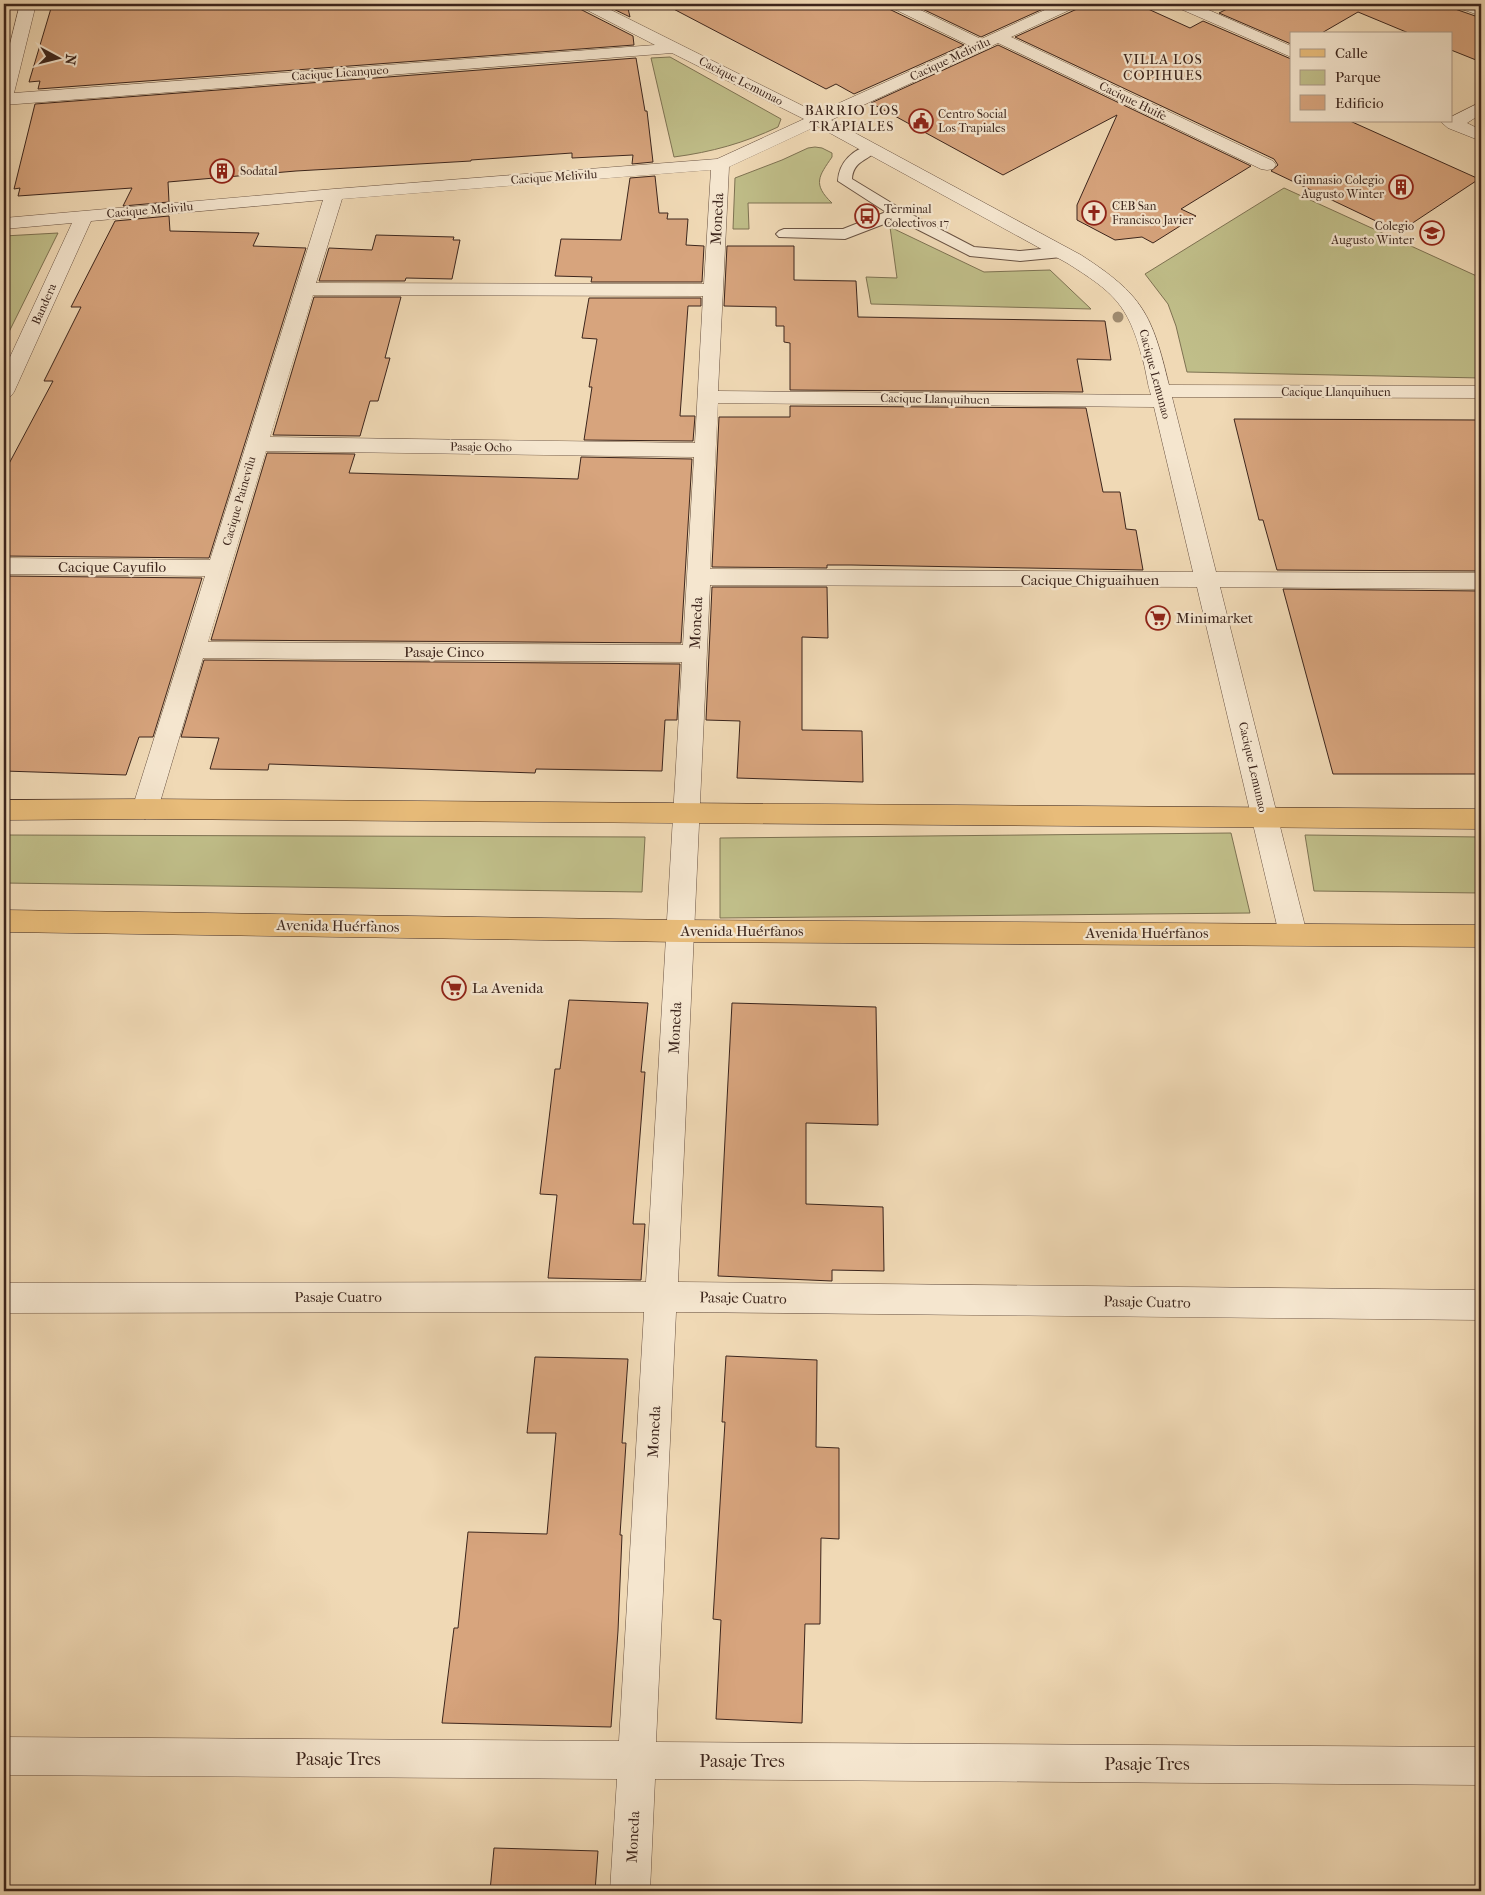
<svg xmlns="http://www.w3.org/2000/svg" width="1485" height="1895" font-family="'IM FELL French Canon',serif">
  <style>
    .green { fill: #c0be89; stroke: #7e7252 }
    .building { fill: #d7a47d; stroke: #3c251c }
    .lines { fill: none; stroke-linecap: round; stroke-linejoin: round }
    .lane-casing { stroke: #695242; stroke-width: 2 }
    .street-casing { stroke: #695242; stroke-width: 1 }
    .primary-casing { stroke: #3c251c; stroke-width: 1 }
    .lane { fill: #f5e6cf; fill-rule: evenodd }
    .street { fill: #f5e6cf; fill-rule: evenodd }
    .primary { fill: #e8bc7a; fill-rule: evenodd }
    .tree { fill: #9f8b70 }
    .labels { text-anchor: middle; stroke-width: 4.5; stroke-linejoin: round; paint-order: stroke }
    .far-street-label { font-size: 12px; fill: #3c251c; stroke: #f5e6cf }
    .far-poi-label { font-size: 12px; fill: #3c251c; stroke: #f5e6cf; text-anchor: start }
    .far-neighbourhood-label { font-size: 14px; letter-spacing: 1px; fill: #3c251c; stroke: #f5e6cf }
    .street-label { font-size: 15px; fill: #3c251c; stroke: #f5e6cf }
    .poi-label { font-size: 15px; fill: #3c251c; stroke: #f5e6cf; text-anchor: start }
    .near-street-label { font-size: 18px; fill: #3c251c; stroke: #f5e6cf }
  </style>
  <rect width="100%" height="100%" fill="#f0d9b5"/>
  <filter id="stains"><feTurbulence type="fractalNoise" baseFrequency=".004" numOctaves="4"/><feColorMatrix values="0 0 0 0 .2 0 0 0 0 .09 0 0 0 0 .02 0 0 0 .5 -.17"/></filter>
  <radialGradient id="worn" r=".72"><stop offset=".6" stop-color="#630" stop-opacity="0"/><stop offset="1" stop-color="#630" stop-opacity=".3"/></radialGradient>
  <!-- green -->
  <g class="green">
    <path d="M670 57 781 119 778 127C744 143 712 152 674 157L651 58Z"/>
    <path d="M815 147 822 148 832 153V157C819 176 812 184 832 203H748L749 229H733L735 178 782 160 808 148Z"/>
    <path d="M1284 188 1481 278V378L1187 372 1176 326 1168 304 1145 274Z"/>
    <path d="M890 227 984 272 1050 270 1091 309 871 304 866 277 897 278Z"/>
    <path d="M58 233 4 342V236Z"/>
    <path d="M1231 833 1250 913 720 918V838Z"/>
    <path d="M4 835 645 837 642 892 4 883Z"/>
    <path d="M1305 835 1481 837V893L1314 891Z"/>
  </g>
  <!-- building -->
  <g class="building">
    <path d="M77 4H577L580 9 633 36 634 45 38 89 40 81 29 82 52 5Z"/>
    <path d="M603 4H627L630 17Z"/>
    <path d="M664 4H886L889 9 964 45 854 94 836 84 826 89Z"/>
    <path d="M912 4H1054L981 37Z"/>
    <path d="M1080 4H1137L1190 28 1203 21 1291 59V121H1350L1479 179 1399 232 1271 171 1278 165 1274 159 1015 37 1077 9Z"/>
    <path d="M1237 4H1452L1455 9 1481 18V62L1451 50V34H1411L1358 12 1320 34H1291V44L1219 13Z"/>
    <path d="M998 45 1251 166 1181 209 1196 216 1153 243 1142 237 1115 240 1077 220V205L1117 115 1003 175 871 103Z"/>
    <path d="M636 58 645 111H647L653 162 632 164 633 155 572 158V153L471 160V161L296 171 168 182 169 202 123 206 132 188 18 196 20 188 14 189 35 104Z"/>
    <path d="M655 176 659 213H668L667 219H688L686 245 704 246 702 282H591L592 277 555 276 561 239 621 240 630 178Z"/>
    <path d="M169 216 170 231 259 233 253 246 306 248 209 558 4 556V473L53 381H44L81 307H71L115 221Z"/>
    <path d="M376 235 454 237 453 240H460L452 279 406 278 405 281H319L329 248 372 250Z"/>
    <path d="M727 246H794V280L856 281 858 317 1105 321 1111 360 1077 359 1083 392 790 390V343L784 342V326H776V307L724 306Z"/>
    <path d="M314 297H401L385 358H390L378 401H370L360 436 273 435Z"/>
    <path d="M589 298H701V306H688L680 416H695L693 441 584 440 592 387H589L597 339 582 338Z"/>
    <path d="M790 406 1086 408 1103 492H1120L1126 529 1136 530 1143 570 851 565H827V568L712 567 719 417H790Z"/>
    <path d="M1234 419 1481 420V571L1277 570 1263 520H1259Z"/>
    <path d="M267 453 355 454 349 473 578 479 581 457 692 459 681 643 211 640Z"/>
    <path d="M4 576 202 578 153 737H139L126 775 4 771Z"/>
    <path d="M712 587H827L828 638 802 637V730L862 731 863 782 737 778 740 721 706 720Z"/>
    <path d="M1283 589 1481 591V774H1333Z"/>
    <path d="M204 660 680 664 677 720H665L662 771 536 769 535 773 269 764 268 770 210 769 219 738 181 737Z"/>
    <path d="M569 1000 648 1003 641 1072H645L633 1224H645L641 1280 548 1278 557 1195 540 1194 555 1069H560Z"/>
    <path d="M732 1003 876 1007 878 1125 806 1123V1204L883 1207 884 1271 832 1270V1281L718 1276Z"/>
    <path d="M726 1356 817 1360 816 1447 839 1448V1539L821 1538 820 1624H805L802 1723 716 1719 721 1620 713 1619 725 1422H722Z"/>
    <path d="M535 1357 628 1359 622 1443H626L620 1535H622L618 1631 611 1727 442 1723 454 1628H458L468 1532 547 1534 556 1433H527Z"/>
    <path d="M494 1848 598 1851 595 1891H490Z"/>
  </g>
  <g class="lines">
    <!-- lane casing -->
    <g class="lane-casing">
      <path id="lane" d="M871 145 876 146 878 149C869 161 853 160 852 179L903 210 974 247 1020 251 1062 247 1067 249 1070 252 1067 255 1062 257 1020 261 970 256 897 219 845 239 779 237 776 234 779 231 784 229H843L886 212 838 181C839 162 853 149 871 145Z"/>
    </g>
    <!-- street casing -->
    <g class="street-casing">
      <g id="street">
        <path d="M20 4H36L14 93 655 45 581 7 579 4H599L817 113 968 45 890 7 888 4H908L981 39 1058 4H1078L1076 7 1011 37 1273 161 1276 165 1273 169 1267 170 1261 169 998 43 831 120 1081 255C1143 295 1152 314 1169 385L1481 386V398L1172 397 1216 572 1481 573V589L1220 587 1307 934 1303 942 1293 945 1283 942 1279 934 1197 587 710 585 678 1282 1481 1290V1320L676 1312 656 1742 1481 1747V1785L655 1779 650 1891H610L617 1779 4 1775V1737L619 1741 644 1312 4 1313V1283L646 1282 682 662 203 658 158 809 154 816 145 819 136 816 132 809 205 576 4 574V558L210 560 323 200 91 221 14 392 11 396 4 398V370L72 223 4 229V218L334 189 717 159 804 119 672 53 4 105V68ZM817 126 1067 263C1113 292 1128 304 1142 357 1146 369 1147 383 1151 395L718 391 729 167ZM711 170 704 284 316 283 342 199ZM313 295 703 296 695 443 270 437ZM718 403 1154 407 1193 572 710 569ZM266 451 694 457 683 645 208 642Z"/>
        <path d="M1174 4H1195L1291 46V57L1176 7Z"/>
        <path d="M1454 4H1476L1481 6V16L1456 7Z"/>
        <path d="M1481 102V114L1467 123 1481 130V141L1448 128 1440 121H1451V117Z"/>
      </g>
    </g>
    <!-- primary casing -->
    <g class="primary-casing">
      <g id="primary">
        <path d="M145 799 1481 809V829L145 819 4 820V800Z"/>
        <path d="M4 910 680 920 1481 925V947L680 942 4 932Z"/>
      </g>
    </g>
    <!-- lane -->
    <use href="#lane" class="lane"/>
    <!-- street -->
    <use href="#street" class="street"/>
    <!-- primary -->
    <use href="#primary" class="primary"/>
  </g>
  <!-- trees -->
  <circle class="tree" cx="1118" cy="317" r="5.5"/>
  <!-- icons -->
  <defs>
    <g id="civic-ring" transform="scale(1.25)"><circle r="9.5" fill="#f5e6cf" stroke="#8f2418" stroke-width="1.5"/><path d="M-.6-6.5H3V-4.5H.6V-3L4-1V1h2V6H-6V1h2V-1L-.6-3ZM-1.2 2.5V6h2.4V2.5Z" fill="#8f2418"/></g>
    <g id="building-ring" transform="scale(1.25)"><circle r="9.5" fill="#f5e6cf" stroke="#8f2418" stroke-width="1.5"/><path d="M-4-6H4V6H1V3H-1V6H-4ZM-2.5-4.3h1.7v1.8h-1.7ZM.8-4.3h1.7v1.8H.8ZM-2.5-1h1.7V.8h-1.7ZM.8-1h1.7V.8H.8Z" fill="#8f2418"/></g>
    <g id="church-ring" transform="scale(1.25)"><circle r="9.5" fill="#f5e6cf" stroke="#8f2418" stroke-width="1.5"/><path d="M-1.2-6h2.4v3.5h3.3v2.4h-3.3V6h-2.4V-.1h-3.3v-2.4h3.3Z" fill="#8f2418"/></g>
    <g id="bus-ring" transform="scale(1.25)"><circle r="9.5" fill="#f5e6cf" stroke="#8f2418" stroke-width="1.5"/><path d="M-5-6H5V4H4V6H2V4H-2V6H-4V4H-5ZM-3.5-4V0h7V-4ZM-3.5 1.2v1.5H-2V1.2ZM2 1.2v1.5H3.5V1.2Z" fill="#8f2418"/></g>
    <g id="school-ring" transform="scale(1.25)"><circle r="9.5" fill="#f5e6cf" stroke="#8f2418" stroke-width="1.5"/><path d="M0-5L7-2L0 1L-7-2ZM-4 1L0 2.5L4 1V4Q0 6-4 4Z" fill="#8f2418"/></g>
    <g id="supermarket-ring" transform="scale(1.25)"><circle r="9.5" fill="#f5e6cf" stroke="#8f2418" stroke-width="1.5"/><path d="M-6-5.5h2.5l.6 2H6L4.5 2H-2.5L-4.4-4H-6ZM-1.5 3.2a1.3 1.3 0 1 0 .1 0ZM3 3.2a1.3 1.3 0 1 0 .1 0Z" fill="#8f2418"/></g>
  </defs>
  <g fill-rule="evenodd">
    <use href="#civic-ring" x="921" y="121"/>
    <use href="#building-ring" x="222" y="171"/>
    <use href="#building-ring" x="1401" y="187"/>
    <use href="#church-ring" x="1094" y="213"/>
    <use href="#bus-ring" x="867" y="216"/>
    <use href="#school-ring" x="1432" y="233"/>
    <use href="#supermarket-ring" x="1158" y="618"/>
    <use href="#supermarket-ring" x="454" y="988"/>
  </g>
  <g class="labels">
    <!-- far-street labels -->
    <g class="far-street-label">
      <text transform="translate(950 59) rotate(-25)" y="4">Cacique Melivilu</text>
      <text transform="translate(340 73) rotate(-4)" y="4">Cacique Licanqueo</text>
      <text transform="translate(741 81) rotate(27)" y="4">Cacique Lemunao</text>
      <text transform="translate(1133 101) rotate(26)" y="4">Cacique Huife</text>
      <text transform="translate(554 177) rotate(-4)" y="4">Cacique Melivilu</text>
      <text transform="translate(150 210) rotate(-5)" y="4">Cacique Melivilu</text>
      <text transform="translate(44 304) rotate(-66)" y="4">Bandera</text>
      <text transform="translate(1155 374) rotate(75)" y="4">Cacique Lemunao</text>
      <text x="1336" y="396">Cacique Llanquihuen</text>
      <text transform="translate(935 399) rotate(1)" y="4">Cacique Llanquihuen</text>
      <text transform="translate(481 447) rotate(1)" y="4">Pasaje Ocho</text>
      <text transform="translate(239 501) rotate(-74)" y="4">Cacique Painevilu</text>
      <text transform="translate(1253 767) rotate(77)" y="4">Cacique Lemunao</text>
    </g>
    <!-- far-poi labels -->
    <g class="far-poi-label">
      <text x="938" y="118">Centro Social<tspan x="938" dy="14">Los Trapiales</tspan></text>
      <text x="240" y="175">Sodatal</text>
      <text x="1384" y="184" text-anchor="end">Gimnasio Colegio<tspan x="1384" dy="14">Augusto Winter</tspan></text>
      <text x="1112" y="210">CEB San<tspan x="1112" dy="14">Francisco Javier</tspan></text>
      <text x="884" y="213">Terminal<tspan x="884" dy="14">Colectivos 17</tspan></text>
      <text x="1414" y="230" text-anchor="end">Colegio<tspan x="1414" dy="14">Augusto Winter</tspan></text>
    </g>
    <!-- far-neighbourhood labels -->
    <g class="far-neighbourhood-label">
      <text x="1163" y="64">VILLA LOS<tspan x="1163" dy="16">COPIHUES</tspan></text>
      <text x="852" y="115">BARRIO LOS<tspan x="852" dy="16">TRAPIALES</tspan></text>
    </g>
    <!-- street labels -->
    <g class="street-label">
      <text transform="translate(717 219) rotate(-87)" y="5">Moneda</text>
      <text x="112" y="572">Cacique Cayufilo</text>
      <text x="1090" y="585">Cacique Chiguaihuen</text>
      <text transform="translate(696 623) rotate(-87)" y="5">Moneda</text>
      <text x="444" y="657">Pasaje Cinco</text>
      <text transform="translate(338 926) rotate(1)" y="5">Avenida Huérfanos</text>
      <text x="742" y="936">Avenida Huérfanos</text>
      <text x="1147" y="938">Avenida Huérfanos</text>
      <text transform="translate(675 1028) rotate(-87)" y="5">Moneda</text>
      <text x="338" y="1302">Pasaje Cuatro</text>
      <text transform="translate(743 1298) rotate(1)" y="5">Pasaje Cuatro</text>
      <text transform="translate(1147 1302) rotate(1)" y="5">Pasaje Cuatro</text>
      <text transform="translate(654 1432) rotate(-87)" y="5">Moneda</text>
      <text transform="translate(633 1837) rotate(-87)" y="5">Moneda</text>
    </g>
    <!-- poi labels -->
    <g class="poi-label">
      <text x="1176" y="623">Minimarket</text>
      <text x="472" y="993">La Avenida</text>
    </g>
    <!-- near-street labels -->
    <g class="near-street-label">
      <text x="338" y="1765">Pasaje Tres</text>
      <text x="742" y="1767">Pasaje Tres</text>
      <text x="1147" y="1770">Pasaje Tres</text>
    </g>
  </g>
  <!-- margin -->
  <rect width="1485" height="1895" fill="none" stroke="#f0d9b5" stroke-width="20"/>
  <rect x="5" y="5" width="1475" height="1885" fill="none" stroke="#3c251c" stroke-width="2.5"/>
  <rect x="10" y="10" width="1465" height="1875" fill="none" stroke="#3c251c"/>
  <!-- legend -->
  <rect x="1290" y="32" width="162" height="90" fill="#f5e6cf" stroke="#ab9987"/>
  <rect x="1300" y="49" width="25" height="8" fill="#e8bc7a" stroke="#ab9987"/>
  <text x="1335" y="58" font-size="15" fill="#3c251c">Calle</text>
  <rect x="1300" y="70" width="25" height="15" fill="#c0be89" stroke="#ab9987"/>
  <text x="1335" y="82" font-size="15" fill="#3c251c">Parque</text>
  <rect x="1300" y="95" width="25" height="15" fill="#d7a47d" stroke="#ab9987"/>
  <text x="1335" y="108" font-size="15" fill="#3c251c">Edificio</text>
  <!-- north arrow -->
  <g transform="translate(58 58) rotate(97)" stroke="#f5e6cf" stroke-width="4" paint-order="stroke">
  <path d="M0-4L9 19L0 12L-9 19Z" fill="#3c251c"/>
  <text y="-8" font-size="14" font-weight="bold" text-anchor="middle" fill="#3c251c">N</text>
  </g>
  <rect width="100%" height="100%" filter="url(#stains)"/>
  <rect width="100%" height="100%" fill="url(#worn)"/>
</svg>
